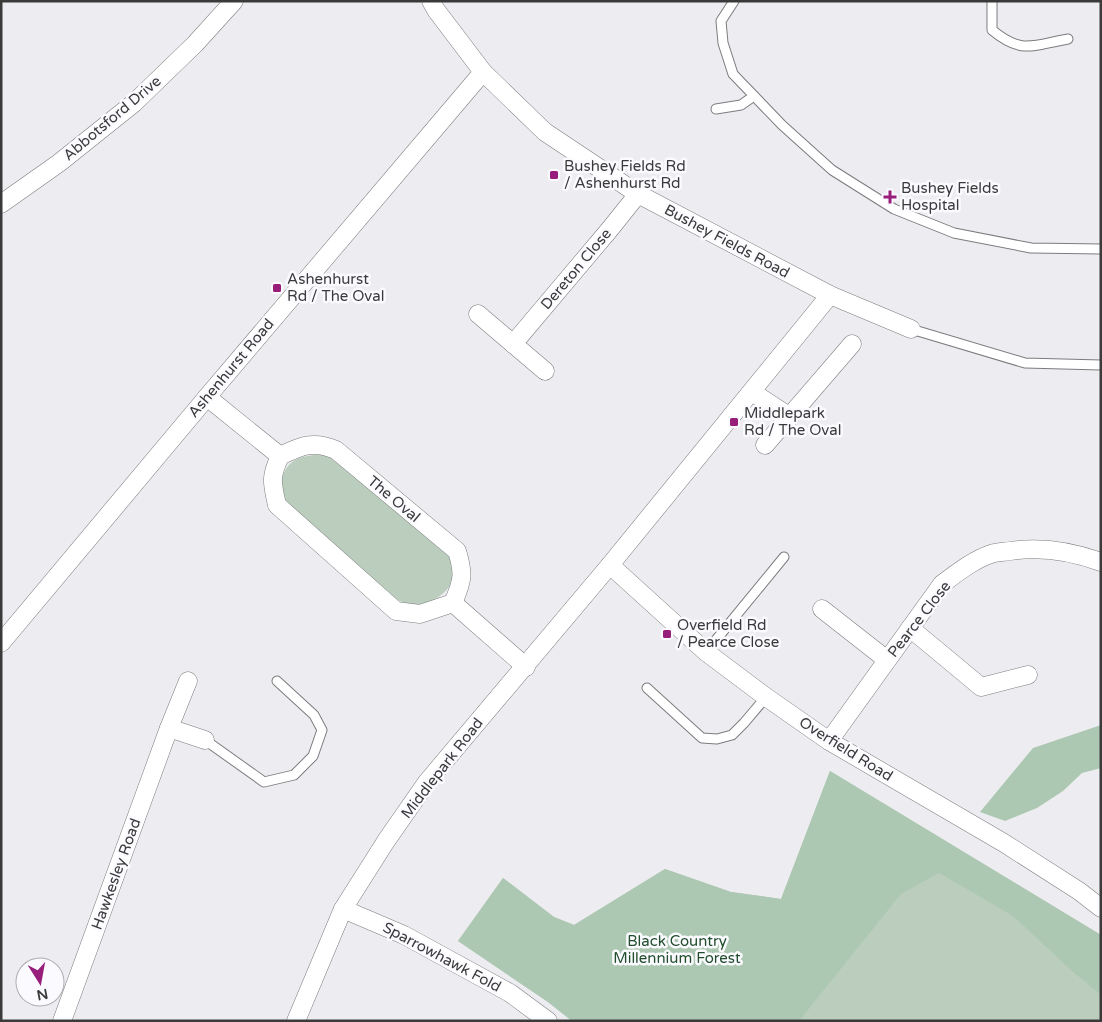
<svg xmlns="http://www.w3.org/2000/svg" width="1102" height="1022" font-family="'Varela Round',sans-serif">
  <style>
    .green { fill: #bbcebe }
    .forest { fill: #adc8b2 }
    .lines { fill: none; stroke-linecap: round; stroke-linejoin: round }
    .lane-casing { stroke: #7c7c7f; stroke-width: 11 }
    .street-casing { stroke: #7c7c7f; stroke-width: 19 }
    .lane { stroke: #fff; stroke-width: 9 }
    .street { stroke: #fff; stroke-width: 18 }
    .poi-dot { fill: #971f7b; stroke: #fbfbff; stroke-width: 2 }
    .labels { text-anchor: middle; stroke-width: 5; stroke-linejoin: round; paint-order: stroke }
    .street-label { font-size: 15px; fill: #3a3a3b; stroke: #fbfbff }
    .poi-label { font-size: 15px; fill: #3a3a3b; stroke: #fbfbff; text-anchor: start }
    .park-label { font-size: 15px; fill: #224e2e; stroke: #fbfbff }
  </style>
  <rect width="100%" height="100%" fill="#ededf1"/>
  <!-- green -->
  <g class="green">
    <path d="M321 454 331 458 448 554C451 560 454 567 453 574 452 594 430 604 413 605 408 605 402 602 398 600L282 500C279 486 281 467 297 459 304 456 313 455 321 454Z"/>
    <path d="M830 771 1101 935V1021H572L548 1002 458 941 503 878 554 917 574 925 665 869 731 892 781 899Z"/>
  </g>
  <!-- forest -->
  <g class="forest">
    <path d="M1101 725V768L1082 773 1063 791 1037 808 1005 821 980 812 1033 748Z"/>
    <path d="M830 771 1101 935V995L1072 971 1013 916 939 873 901 894 799 1021H572L548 1002 458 941 503 878 554 917 574 925 665 869 731 892 781 899Z"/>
  </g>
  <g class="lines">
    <!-- lane casing -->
    <g class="lane-casing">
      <g id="lane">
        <path d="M734 1 721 21 723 43 733 74 782 125 832 170 894 209 954 233 1031 248 1101 249"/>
        <path d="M992 1V30C1022 55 1033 45 1068 39"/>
        <path d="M716 109 741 105 754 96"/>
        <path d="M911 329 1025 363 1101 365"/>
        <path d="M706 652 784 557"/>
        <path d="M647 688 702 738 717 739 732 735 744 723 766 697"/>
        <path d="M205 740 264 782 294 775 313 756 322 730 314 715 277 681"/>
      </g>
    </g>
    <!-- street casing -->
    <g class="street-casing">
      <g id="street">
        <path d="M431 1 436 10 483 72 545 132 638 194 830 295 911 329"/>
        <path d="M1 204 59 163 134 103 195 44 234 1"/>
        <path d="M478 314 545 371"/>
        <path d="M513 344 610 229 638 194"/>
        <path d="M752 392 790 417"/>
        <path d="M207 397 280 456C270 478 272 482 277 505L396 611 420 614 453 603 526 667"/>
        <path d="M765 445 852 344"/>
        <path d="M280 456C301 446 313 440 336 450L457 551C464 574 463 580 453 603"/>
        <path d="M610 565 706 652 766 697 829 741 1004 843 1079 891 1101 908"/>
        <path d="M822 609 887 660"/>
        <path d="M910 628 981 687 1028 675"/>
        <path d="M1 643 207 397 483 72"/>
        <path d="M169 728 205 740"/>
        <path d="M829 741 942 584C957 573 973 560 991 554 997 552 1004 552 1010 551 1042 546 1071 551 1101 562"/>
        <path d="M343 909 404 935 510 993 548 1021"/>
        <path d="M62 1021 169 728 188 681"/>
        <path d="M296 1021 343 909 386 841 427 782 610 565 830 295"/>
      </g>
    </g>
    <!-- lane -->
    <use href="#lane" class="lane"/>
    <!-- street -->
    <use href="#street" class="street"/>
  </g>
  <!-- markers -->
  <g class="poi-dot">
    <rect x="549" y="170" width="10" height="10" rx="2.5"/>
    <path d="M887.5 189.5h5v5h5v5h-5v5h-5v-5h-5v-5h5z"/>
    <rect x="272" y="283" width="10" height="10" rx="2.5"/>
    <rect x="729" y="417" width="10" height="10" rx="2.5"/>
    <rect x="662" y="629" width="10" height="10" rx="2.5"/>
  </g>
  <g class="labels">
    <!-- street labels -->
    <g class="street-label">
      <text transform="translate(112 118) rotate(-40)" y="5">Abbotsford Drive</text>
      <text transform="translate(727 241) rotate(28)" y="5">Bushey Fields Road</text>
      <text transform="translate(576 269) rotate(-50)" y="5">Dereton Close</text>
      <text transform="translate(231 368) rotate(-50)" y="5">Ashenhurst Road</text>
      <text transform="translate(394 499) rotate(40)" y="5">The Oval</text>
      <text transform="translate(919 619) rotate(-52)" y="5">Pearce Close</text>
      <text transform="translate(846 749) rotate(32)" y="5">Overfield Road</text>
      <text transform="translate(442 768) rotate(-52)" y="5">Middlepark Road</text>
      <text transform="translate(116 874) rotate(-70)" y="5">Hawkesley Road</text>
      <text transform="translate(442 957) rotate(28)" y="5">Sparrowhawk Fold</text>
    </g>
    <!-- poi labels -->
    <g class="poi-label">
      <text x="564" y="171">Bushey Fields Rd<tspan x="564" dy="17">/ Ashenhurst Rd</tspan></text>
      <text x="901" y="193">Bushey Fields<tspan x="901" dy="17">Hospital</tspan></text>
      <text x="287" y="284">Ashenhurst<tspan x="287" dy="17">Rd / The Oval</tspan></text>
      <text x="744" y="418">Middlepark<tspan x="744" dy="17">Rd / The Oval</tspan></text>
      <text x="677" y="630">Overfield Rd<tspan x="677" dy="17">/ Pearce Close</tspan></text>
    </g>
    <!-- park labels -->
    <g class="park-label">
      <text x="677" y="946">Black Country<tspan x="677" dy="17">Millennium Forest</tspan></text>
    </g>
  </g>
  <!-- border -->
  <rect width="1102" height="1022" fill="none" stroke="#3a3a3b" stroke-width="5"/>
  <!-- north arrow -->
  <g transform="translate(40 982) rotate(169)"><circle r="24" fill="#fbfbff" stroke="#aeaeb1"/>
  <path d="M0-4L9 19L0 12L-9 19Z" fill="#971f7b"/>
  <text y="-8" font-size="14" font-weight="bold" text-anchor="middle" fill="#3a3a3b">N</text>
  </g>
</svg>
